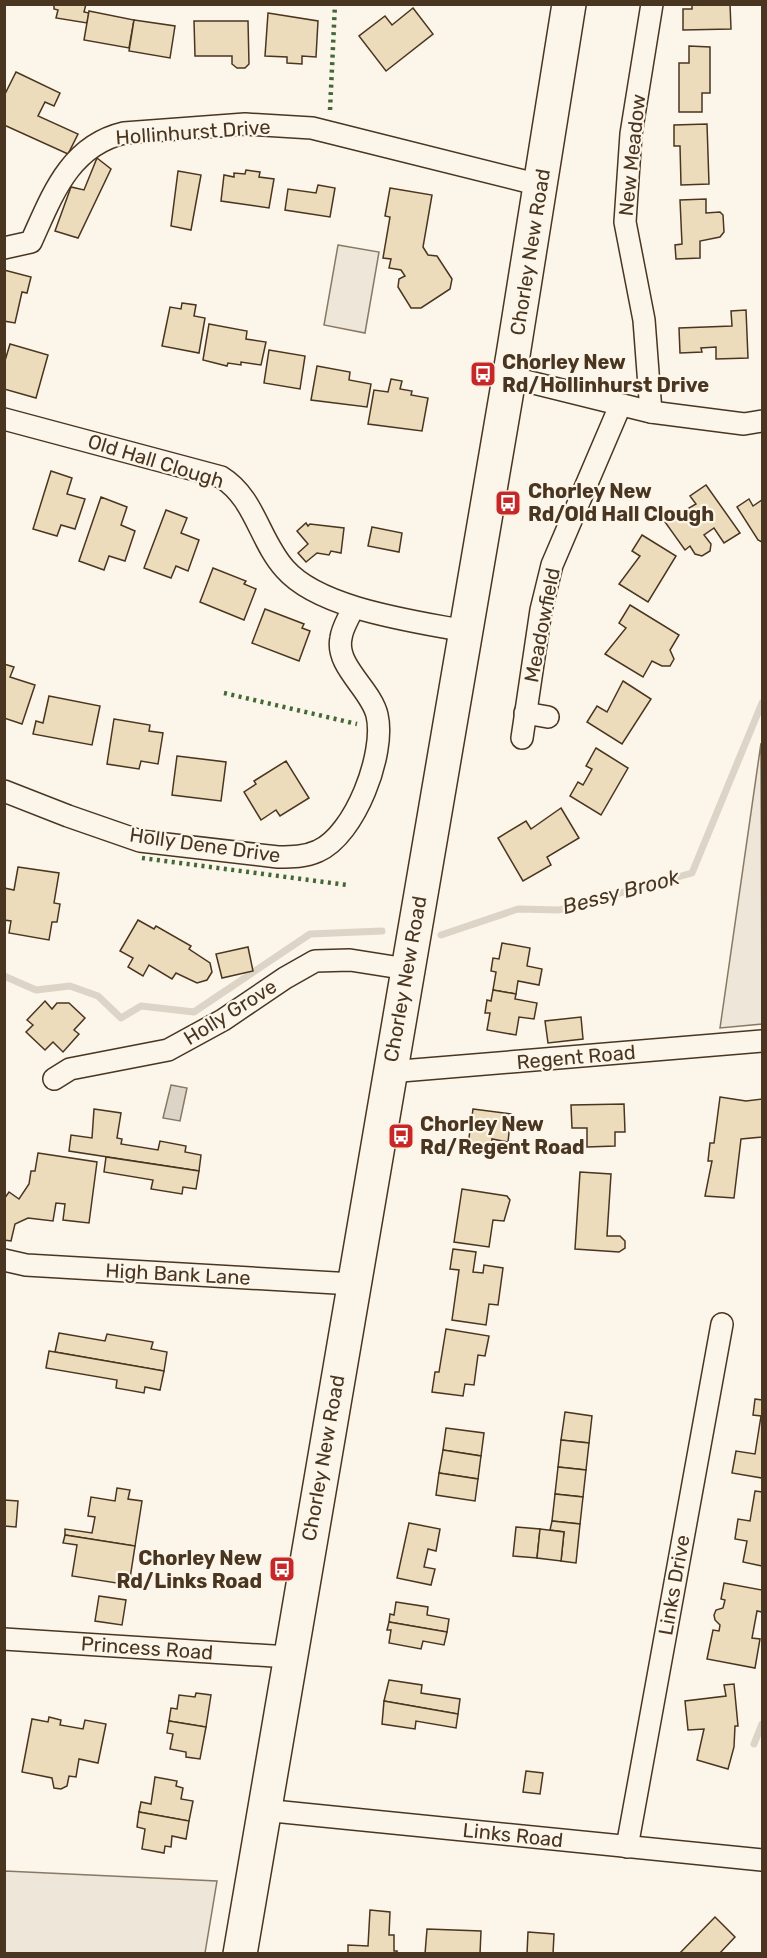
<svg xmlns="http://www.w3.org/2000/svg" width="767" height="1958" font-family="Rubik,sans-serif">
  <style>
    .green { fill: #ede6d9; stroke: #887966; stroke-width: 1.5 }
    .water { fill: #dcd4c6; stroke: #887966; stroke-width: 1.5 }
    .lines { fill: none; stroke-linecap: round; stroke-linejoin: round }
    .stream { stroke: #dcd4c6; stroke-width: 7 }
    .building { fill: #ecdcbc; stroke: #4a3520; stroke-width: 1.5 }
    .minor-casing { stroke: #4a3520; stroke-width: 24 }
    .trunk-casing { stroke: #4a3520; stroke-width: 36 }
    .minor { stroke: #fbf6e9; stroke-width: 21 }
    .trunk { stroke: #fbf6e9; stroke-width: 33 }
    .hedge { stroke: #436837; stroke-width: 4.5; stroke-dasharray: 3 4.5; stroke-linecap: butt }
    .labels { text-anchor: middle; stroke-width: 4.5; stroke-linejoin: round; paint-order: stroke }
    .street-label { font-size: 20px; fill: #4a3520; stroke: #fbf6e9 }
    .poi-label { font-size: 20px; font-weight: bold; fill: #4a3520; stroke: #fbf6e9; text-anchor: start }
    .water-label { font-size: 21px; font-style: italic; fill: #4a3520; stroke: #fbf6e9 }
  </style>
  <rect width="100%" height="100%" fill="#fbf6e9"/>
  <!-- green -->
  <g class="green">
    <path d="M338 245 379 252 365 333 324 325Z"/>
    <path d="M761 743 762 1024 720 1028Z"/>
    <path d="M5 1871 217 1881 205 1953H5Z"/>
  </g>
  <!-- water -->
  <path class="water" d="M171 1085 187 1088 180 1121 163 1118Z"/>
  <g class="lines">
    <!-- stream -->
    <g class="stream">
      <path d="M441 935 518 909 559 910 692 873 762 703"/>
      <path d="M4 976 36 990 70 986 98 996 121 1018 141 1006 194 1012 310 934 382 931"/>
      <path d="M754 1744 762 1724"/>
    </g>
  </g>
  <!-- building -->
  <g class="building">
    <path d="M54 4H86L84 12 89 13 87 23 56 18 58 10 54 9Z"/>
    <path d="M692 4H730L731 29 683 30V9H692Z"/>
    <path d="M413 8 433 34 386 71 359 36 385 16 392 25Z"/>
    <path d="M89 11 134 20 129 48 84 40Z"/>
    <path d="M268 13 318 21 316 57 302 56V64L287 63V57L265 56Z"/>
    <path d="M134 20 175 26 170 58 129 51Z"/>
    <path d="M194 21H248L249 64 245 68H237L232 64V56H195Z"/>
    <path d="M689 46 710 47V93H702V112H679V63H689Z"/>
    <path d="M16 72 60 93 54 106 45 102 38 116 78 134 68 154 4 125V96Z"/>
    <path d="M707 124 709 184 681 185 680 146H674V125Z"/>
    <path d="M97 158 111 169 78 238 55 231 71 187 84 190Z"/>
    <path d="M246 170 260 172 259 177 274 179 269 208 221 201 224 175 234 177V173L245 174Z"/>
    <path d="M178 171 201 175 191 230 171 226Z"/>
    <path d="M318 185 335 188 330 217 285 210 288 189 316 193Z"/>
    <path d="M390 188 432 195 423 247 428 255 437 256 452 279 450 289 421 308H411L398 287 399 279 405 276 401 270 389 268 391 259 383 258 390 217 385 216Z"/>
    <path d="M706 199V213L720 212 723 215 724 232 720 237 700 241V258L676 259 675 245 682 244 680 200Z"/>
    <path d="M4 270 31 277 27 293 22 292 15 323 4 321Z"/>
    <path d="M182 303 196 305 194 316 205 318 199 353 162 346 170 307 181 309Z"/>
    <path d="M746 310 748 358 716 359V347L701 348 702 352 680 353 679 328 732 326 731 311Z"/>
    <path d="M209 324 247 331 246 339 266 342 261 365 241 362V365L228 363 227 366 203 360Z"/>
    <path d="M10 344 48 355 36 398 4 389V364Z"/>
    <path d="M269 350 305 356 300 389 264 383Z"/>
    <path d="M317 366 350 372 349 380 371 384 367 407 311 400Z"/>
    <path d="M391 379 402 381 400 389 412 391 411 395 428 398 422 431 368 424 374 390 388 392Z"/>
    <path d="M51 471 72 478 67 494 85 499 75 529 61 525 57 536 33 529Z"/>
    <path d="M706 485 740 533 724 543 714 528 704 535 711 544 710 551 702 556 695 554 690 546 685 550 665 522 696 504 690 496Z"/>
    <path d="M101 497 127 507 121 525 135 531 125 561 109 556 104 570 79 561Z"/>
    <path d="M749 499 753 506 762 500V542L758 540 737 507Z"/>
    <path d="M166 510 187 518 181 533 199 540 188 571 176 566 171 578 144 568Z"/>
    <path d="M306 523 308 526 310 524 344 528 341 553 331 551 329 555 317 553 306 562 298 553 308 544 297 531Z"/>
    <path d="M372 527 402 533 399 552 368 546Z"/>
    <path d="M642 535 676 556 648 602 619 584 640 556 632 551Z"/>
    <path d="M213 568 246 581 244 584 256 589 244 620 200 602Z"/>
    <path d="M630 605 679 635 670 650 674 659 670 666H662L652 661 643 677 605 654 626 628 619 623Z"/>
    <path d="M265 609 304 624 302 628 310 631 299 661 252 643Z"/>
    <path d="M4 664 14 667 10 677 35 685 22 724 4 718Z"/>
    <path d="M623 681 651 699 622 744 587 722 597 706 607 712Z"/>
    <path d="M49 696 100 706 92 745 33 734 36 721 43 723Z"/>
    <path d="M114 719 150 725 149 731 163 733 158 764 141 761 139 769 107 764Z"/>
    <path d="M596 748 628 768 601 815 570 796 578 782 583 785 592 769 586 766Z"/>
    <path d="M177 756 226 762 221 801 172 795Z"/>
    <path d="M286 761 309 798 280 816 276 810 261 820 244 792 256 784 254 781Z"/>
    <path d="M561 808 579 838 547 857 551 865 523 881 498 838 526 821 531 829Z"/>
    <path d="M18 867 59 873 54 903 60 904 57 922H52L49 940 9 933 11 921 4 920V888L14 890Z"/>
    <path d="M138 920 154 929 156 926 191 946 189 949 210 963 212 972 207 980 197 983 176 973 172 979 149 965 143 976 128 967 133 958 120 951Z"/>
    <path d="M502 943 530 948 527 966 542 969 539 985 518 981 516 994 493 990 496 972 491 971 493 958 499 959Z"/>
    <path d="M248 947 253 971 222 978 216 954Z"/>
    <path d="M493 990 516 994 515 999 537 1003 534 1019 519 1017 516 1035 487 1030 490 1013H485L487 1000 491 1001Z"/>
    <path d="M45 1001 52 1009 57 1003H69L85 1018 74 1030 79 1034 63 1052 53 1042 45 1050 26 1032 33 1025 27 1020Z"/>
    <path d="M581 1017 583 1039 548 1043 545 1021Z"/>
    <path d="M720 1097 746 1101 762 1099V1137L741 1139 734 1198 705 1196 712 1161H708L710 1143H714Z"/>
    <path d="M624 1104 625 1132H615V1146L587 1147V1128H572L571 1105Z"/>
    <path d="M94 1109 121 1113 117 1138 122 1139 121 1144 158 1150 160 1141 186 1146 185 1152 201 1155 199 1171 69 1151 71 1135 92 1138Z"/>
    <path d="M473 1109 511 1114 508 1142 492 1139 490 1155 467 1152Z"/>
    <path d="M38 1153 97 1162 89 1223 63 1220 65 1204 56 1203 53 1221 28 1218 15 1224 11 1241 4 1240V1199L9 1192 19 1199 29 1184 31 1171H35Z"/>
    <path d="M106 1157 199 1171 196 1189 183 1187 182 1194 151 1189 153 1180 104 1172Z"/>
    <path d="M580 1172 611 1174 607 1236H620L625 1241V1248L619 1252 575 1249Z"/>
    <path d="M462 1189 507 1196 510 1200 504 1221 493 1220 489 1247 454 1242Z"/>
    <path d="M453 1249 476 1252 473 1272 483 1273 484 1265 503 1268 498 1305 489 1304 486 1325 452 1320 459 1270 450 1269Z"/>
    <path d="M446 1329 489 1336 485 1356 478 1355 474 1385 465 1384 463 1396 432 1392 435 1372H439Z"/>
    <path d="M59 1333 105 1341 107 1334 153 1342 151 1349 167 1352 164 1371 55 1352Z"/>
    <path d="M49 1351 164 1371 160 1390 145 1387 144 1393 116 1388 117 1380 46 1368Z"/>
    <path d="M755 1399 762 1400V1478L732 1473 736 1451 755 1454 761 1416 753 1415Z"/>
    <path d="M565 1412 592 1416 589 1443 561 1440Z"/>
    <path d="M446 1428 484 1433 481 1456 443 1450Z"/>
    <path d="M561 1440 589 1443 586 1470 558 1467Z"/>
    <path d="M443 1450 481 1456 478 1479 439 1473Z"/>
    <path d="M558 1467 586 1470 583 1497 555 1494Z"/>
    <path d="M439 1473 478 1479 475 1501 436 1495Z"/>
    <path d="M117 1488 130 1490 128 1499 142 1501 135 1546 65 1535V1529L92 1533 95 1517 88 1516 91 1497 115 1501Z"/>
    <path d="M755 1491 762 1492V1566L743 1562 747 1541 735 1539 738 1519 750 1521Z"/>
    <path d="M555 1494 583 1497 580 1524 552 1521Z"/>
    <path d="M4 1500 18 1501 16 1527 4 1526Z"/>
    <path d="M552 1521 580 1524 576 1563 561 1561 564 1532 550 1530Z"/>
    <path d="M409 1523 440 1529 436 1551 428 1549 424 1567 435 1569 431 1585 397 1578Z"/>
    <path d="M516 1527 540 1529 537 1558 513 1556Z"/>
    <path d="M540 1529 564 1532 561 1561 537 1558Z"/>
    <path d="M65 1535 135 1546 129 1585 72 1576 77 1545 63 1543Z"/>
    <path d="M724 1583 762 1590V1612L757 1611 752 1638 760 1639 755 1668 707 1659 713 1630 719 1631 720 1625 715 1620 714 1615 716 1610 723 1608 725 1600 721 1599Z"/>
    <path d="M99 1596 126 1600 122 1625 95 1621Z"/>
    <path d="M396 1602 428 1607 427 1615 449 1619 447 1632 389 1622 390 1614 394 1615Z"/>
    <path d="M389 1622 447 1632 444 1645 423 1641 421 1649 389 1643 391 1630H387Z"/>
    <path d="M389 1680 422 1685 421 1693 460 1699 458 1714 384 1701Z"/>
    <path d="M734 1684 738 1726H735L734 1747 728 1769 697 1760 704 1729 688 1730 685 1701 726 1696 724 1685Z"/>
    <path d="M196 1693 211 1695 206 1727 169 1721 171 1708 177 1709 179 1695 195 1697Z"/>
    <path d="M384 1701 458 1714 456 1728 416 1721 415 1729 382 1724Z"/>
    <path d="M49 1717 61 1720 60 1725 83 1729 85 1720 106 1724 98 1763 79 1759 76 1777 69 1776 67 1786 61 1789 54 1788 52 1778 22 1772 32 1719 48 1722Z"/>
    <path d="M169 1721 206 1727 200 1759 186 1757V1752L170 1749 173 1734 167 1733Z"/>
    <path d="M526 1771 543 1773 540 1794 523 1792Z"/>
    <path d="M155 1777 177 1781 176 1786 183 1788 181 1799 193 1801 189 1821 139 1812 141 1802 151 1804Z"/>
    <path d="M139 1812 189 1821 186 1839 172 1836 171 1847 165 1846 164 1853 142 1849 145 1829 137 1827Z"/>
    <path d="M370 1910 390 1912 389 1935H394V1951H397V1954H348V1945L368 1946Z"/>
    <path d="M715 1917 735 1937 719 1954H679Z"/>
    <path d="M427 1929 481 1931 480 1954H425Z"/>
    <path d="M528 1932 554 1934 553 1954H527Z"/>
  </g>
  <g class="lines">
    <!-- minor casing -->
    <g class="minor-casing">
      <g id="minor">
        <path d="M4 248 31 242C52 196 69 146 124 133L245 124 312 128 540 185"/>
        <path d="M509 377 651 412 744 424 762 421"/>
        <path d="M651 412 644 320 625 222 631 134 652 4"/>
        <path d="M4 419 221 477C255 498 259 540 285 569 320 609 414 621 465 631"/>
        <path d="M525 713 548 717"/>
        <path d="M522 738 541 610 552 565 620 406"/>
        <path d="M4 791 68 816 140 841 278 857C292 857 305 857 318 851 355 835 386 753 377 715 371 689 335 666 341 638 342 628 349 618 353 608"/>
        <path d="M389 1072 762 1041"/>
        <path d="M54 1079 70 1069 168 1050 223 1020 285 978 315 961 350 960 407 969"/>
        <path d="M4 1260 26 1265 353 1284"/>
        <path d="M4 1639 289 1657"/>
        <path d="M263 1810 762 1860"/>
        <path d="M627 1847 722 1324"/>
      </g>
    </g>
    <!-- trunk casing -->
    <g class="trunk-casing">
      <path id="trunk" d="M240 1954 513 355 569 4"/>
    </g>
    <!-- minor -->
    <use href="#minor" class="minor"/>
    <!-- trunk -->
    <use href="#trunk" class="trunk"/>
    <!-- hedge -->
    <g class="hedge">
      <path d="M330 110 335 4"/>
      <path d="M224 693 357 724"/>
      <path d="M142 858 347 885"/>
    </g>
  </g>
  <!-- icons -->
  <defs>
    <g id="bus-square" transform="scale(1.35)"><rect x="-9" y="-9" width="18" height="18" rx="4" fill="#c62828" stroke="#fbf6e9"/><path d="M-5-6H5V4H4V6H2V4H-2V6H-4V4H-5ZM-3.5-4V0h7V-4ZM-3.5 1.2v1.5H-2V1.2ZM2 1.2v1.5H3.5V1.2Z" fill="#fff"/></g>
  </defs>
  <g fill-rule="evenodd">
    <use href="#bus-square" x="483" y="374"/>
    <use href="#bus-square" x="508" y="503"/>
    <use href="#bus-square" x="401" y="1136"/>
    <use href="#bus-square" x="282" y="1569"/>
  </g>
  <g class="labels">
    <!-- street labels -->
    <g class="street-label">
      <text transform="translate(193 132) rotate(-4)" y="7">Hollinhurst Drive</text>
      <text transform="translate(632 155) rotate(-84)" y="7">New Meadow</text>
      <text transform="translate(530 252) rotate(-81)" y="7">Chorley New Road</text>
      <text transform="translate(156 461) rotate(17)" y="7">Old Hall Clough</text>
      <text transform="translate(542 625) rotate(-79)" y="7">Meadowfield</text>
      <text transform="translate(205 845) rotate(8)" y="7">Holly Dene Drive</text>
      <text transform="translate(405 979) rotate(-80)" y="7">Chorley New Road</text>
      <text transform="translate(230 1012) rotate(-32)" y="7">Holly Grove</text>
      <text transform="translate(576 1057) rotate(-5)" y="7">Regent Road</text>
      <text transform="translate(178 1274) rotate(3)" y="7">High Bank Lane</text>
      <text transform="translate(323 1458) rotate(-80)" y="7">Chorley New Road</text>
      <text transform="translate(674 1585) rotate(-80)" y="7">Links Drive</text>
      <text transform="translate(147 1648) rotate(4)" y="7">Princess Road</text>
      <text transform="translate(513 1835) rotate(6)" y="7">Links Road</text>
    </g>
    <!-- poi labels -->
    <g class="poi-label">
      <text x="502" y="369">Chorley New<tspan x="502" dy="23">Rd/Hollinhurst Drive</tspan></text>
      <text x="528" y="498">Chorley New<tspan x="528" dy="23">Rd/Old Hall Clough</tspan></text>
      <text x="420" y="1131">Chorley New<tspan x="420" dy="23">Rd/Regent Road</tspan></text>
      <text x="262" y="1565" text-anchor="end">Chorley New<tspan x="262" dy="23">Rd/Links Road</tspan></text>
    </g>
    <!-- water labels -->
    <g class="water-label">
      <text transform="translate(621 892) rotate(-15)" y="7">Bessy Brook</text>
    </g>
  </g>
  <!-- border -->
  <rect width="767" height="1958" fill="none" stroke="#4a3520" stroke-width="12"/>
</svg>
